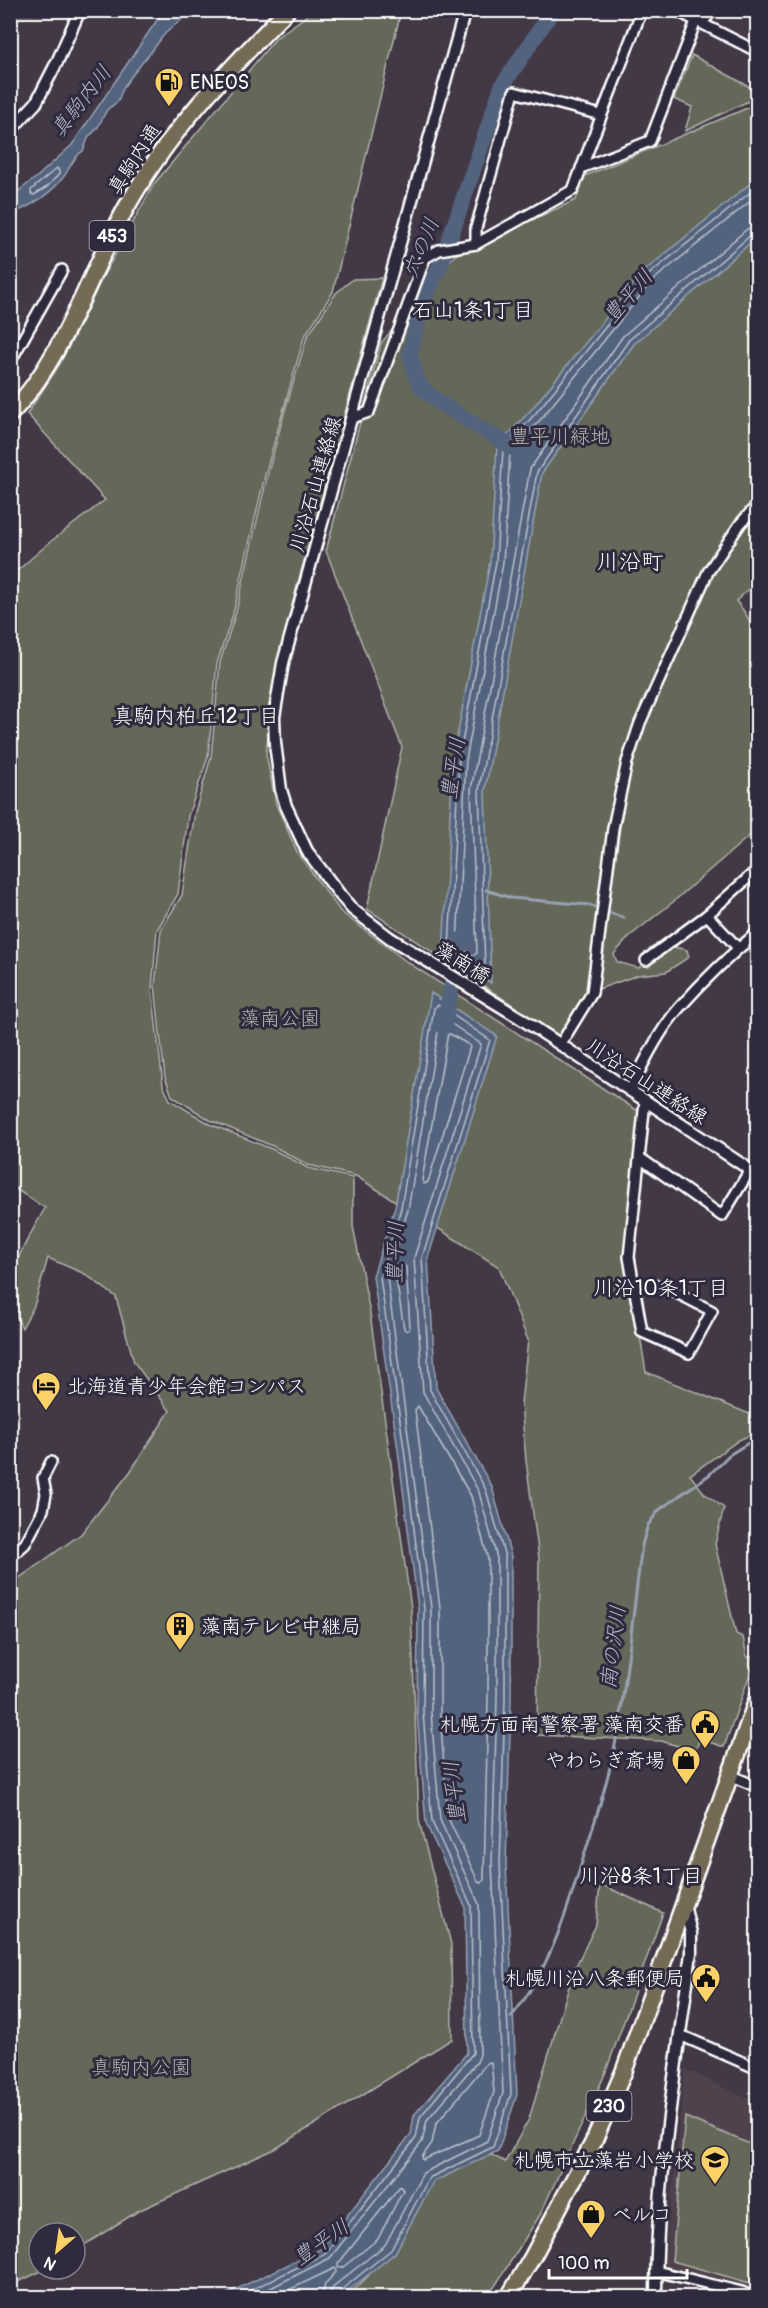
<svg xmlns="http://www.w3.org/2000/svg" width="768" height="2308" font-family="Pangolin,'Klee One',sans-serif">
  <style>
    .built { fill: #4f424d }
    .green { fill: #646759; stroke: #b2b3ac; stroke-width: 1.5 }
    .water { fill: #53647e; stroke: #98a2b2; stroke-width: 1.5 }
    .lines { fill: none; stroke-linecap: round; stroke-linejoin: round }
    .shore { stroke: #bac1cb; stroke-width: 1.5 }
    .stream { stroke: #98a2b2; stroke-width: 3 }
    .river { stroke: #53647e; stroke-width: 16 }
    .minor-casing { stroke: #fff; stroke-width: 14 }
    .tertiary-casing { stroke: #fff; stroke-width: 15 }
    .trunk-casing { stroke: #fff; stroke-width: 20 }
    .minor { stroke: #2f2a3d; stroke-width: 9 }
    .tertiary { stroke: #2f2a3d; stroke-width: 10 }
    .trunk { stroke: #756a55; stroke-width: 15 }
    .labels { text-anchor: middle; stroke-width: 6; stroke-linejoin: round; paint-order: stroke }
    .shield { fill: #2f2a3d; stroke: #c1bfc5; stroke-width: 1.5 }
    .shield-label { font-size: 18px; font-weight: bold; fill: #fff }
    .poi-label { font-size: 20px; fill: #fff; stroke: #2f2a3d; text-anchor: start }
    .street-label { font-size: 20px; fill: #fff; stroke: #2f2a3d }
    .park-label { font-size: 20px; fill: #b2b3ac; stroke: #2f2a3d }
    .water-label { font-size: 21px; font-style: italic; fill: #b2b9c5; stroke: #2f2a3d }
    .neighbourhood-label { font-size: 21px; fill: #fff; stroke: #2f2a3d }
    .quarter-label { font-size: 22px; fill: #fff; stroke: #2f2a3d }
  </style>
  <rect width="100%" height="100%" fill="#423846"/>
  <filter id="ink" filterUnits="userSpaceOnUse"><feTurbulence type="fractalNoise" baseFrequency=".0167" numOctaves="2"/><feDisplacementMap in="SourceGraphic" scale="12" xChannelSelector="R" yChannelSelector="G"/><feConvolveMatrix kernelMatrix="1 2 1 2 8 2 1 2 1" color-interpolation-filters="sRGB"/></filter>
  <g filter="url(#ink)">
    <!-- built -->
    <g class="built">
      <path d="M11 10H51V11L11 24Z"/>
      <path d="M685 2069 757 2103V2293L732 2282 664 2268Z"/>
    </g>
    <!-- green -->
    <g class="green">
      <path d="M313 11H401L333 292 304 337 265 475 233 614 217 663 208 757 188 816 178 894 157 930 152 989 163 1085 170 1100 210 1124 274 1150 308 1168 353 1178V1226L370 1313 411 1608 419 1821 451 1944 452 2039 275 2149 138 2211 75 2251V2233H39V2269H46L11 2285V1584L81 1534 130 1472 170 1411 134 1362 116 1297 85 1274 48 1258 34 1306 22 1328C18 1320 14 1311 11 1301 4 1272 32 1233 45 1208L11 1186V576L50 542 105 500 27 414 60 364 99 284 154 184 276 38Z"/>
      <path d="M692 55 757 91V97L685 131 692 107 674 99Z"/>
      <path d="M757 104V497L747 508 708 568 634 727 590 990 561 1037 367 909 402 747 326 551 381 343 455 255 576 200 585 176Z"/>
      <path d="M382 278 298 583 272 695 266 754 276 804 298 854 341 912 407 962 641 1113 631 1216 637 1318 646 1372 757 1417V1432L739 1440 690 1475 705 1494 724 1508 715 1544 736 1634 743 1637 747 1657H756L724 1747 700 1739 695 1751 661 1741 537 1735 539 1558 526 1461 521 1403 528 1340 499 1267 356 1176 308 1165 275 1147 210 1120 172 1096 165 1077 160 1034 155 985 161 930 182 895 195 812 211 757 220 662 236 612 268 473 285 410 307 337 336 293 353 279Z"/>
      <path d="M757 511V576L754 575 748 590 736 601C747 614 754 626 754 642L757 645V829L673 902 630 936 614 954 617 962 638 968 674 947 687 950 689 957 666 972 638 975 599 989 598 977 624 801 632 759 642 725 709 580 744 526Z"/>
      <path d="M600 1884 663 1913 605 2074 540 2215 488 2297 346 2298 368 2276 426 2182 464 2161 492 2155 505 2162 529 2119 574 1970 596 1925Z"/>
      <path d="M685 2117 757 2147V2285L672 2261Z"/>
    </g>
    <!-- water -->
    <g class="water">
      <path d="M167 10 189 11C182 22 168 28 160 40 149 56 134 71 123 88 121 92 120 97 118 101 115 105 110 106 107 110 101 119 99 130 89 136L83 151C73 156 69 172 61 180 48 196 29 207 11 214V197L38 176 72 145 157 20Z"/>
      <path d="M757 178V237L634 344 542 473 485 791 491 983 443 953 453 758 490 562 497 446 530 411 643 272Z"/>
      <path d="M431 993 497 1036 428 1258 436 1388 492 1487 511 1556V1699L506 1864 517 2095 498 2151 433 2182 395 2253 341 2297H220L321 2249 411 2134 414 2115 467 2053 465 1906 426 1824 417 1713 418 1609 398 1450 373 1276 395 1207Z"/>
    </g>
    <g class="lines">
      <!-- shore -->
      <g class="shore">
        <path d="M57 168 60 173 47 187 34 195 31 194V190Z"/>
        <path d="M758 186 647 276 535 414 503 449 496 562 459 759 449 948 481 970 485 967 479 790 537 472 629 340 751 235 758 233"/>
        <path d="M758 195 652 281 541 419 510 452 503 563 466 760 457 945 473 956 477 953 471 790 530 469 623 336 747 229 758 226"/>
        <path d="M448 1033 469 1045 470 1047 428 1182 424 1184 422 1180Z"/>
        <path d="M403 1264 406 1267 410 1328 407 1331 404 1329 396 1278 400 1266Z"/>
        <path d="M418 1406 471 1496 488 1559V1698L484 1880 481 1883 478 1881 448 1818 440 1713V1608L415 1410Z"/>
        <path d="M491 2062 494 2092 479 2135 423 2160 422 2157 432 2143 436 2124 487 2063Z"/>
        <path d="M400 2186 403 2190 378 2239 342 2268H338V2264Z"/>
        <path d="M234 2298 325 2254 416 2138 420 2117 473 2053 471 1905 432 1822 423 1713 424 1609 404 1449 380 1277 401 1208 434 1008 438 1005 490 1040 422 1258 430 1390 486 1490 505 1557V1699L500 1864 511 2094 493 2147 429 2178 391 2250 341 2290 338 2298"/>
        <path d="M251 2298 330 2258 422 2142 427 2120 477 2062 480 2055 479 1904 440 1820 431 1713V1608L387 1277 408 1210 440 1020 443 1018 481 1044 414 1258 423 1392 479 1492 497 1558V1698L492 1864 503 2093 487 2141 423 2173 385 2245 335 2285 331 2291V2298"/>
        <path d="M272 2298 335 2268 336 2272 325 2284 322 2298"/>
      </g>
      <!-- stream -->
      <g class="stream">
        <path d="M486 890 511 898 589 905 624 918"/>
        <path d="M511 2017C547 1974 565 1918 581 1865 595 1821 610 1776 618 1729 628 1668 634 1606 642 1545L648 1525 659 1510 709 1475 729 1455 758 1437"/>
      </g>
      <!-- river -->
      <g class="river">
        <path d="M521 453 440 403 421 387 415 374 410 352 423 302 442 261 502 86 553 10"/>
        <path d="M444 1027 460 940"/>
      </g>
      <!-- minor casing -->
      <g class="minor-casing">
        <g id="minor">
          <path d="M675 10 758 52"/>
          <path d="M581 168 650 141 696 21 706 18 713 10"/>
          <path d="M476 244V228L514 92 601 115"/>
          <path d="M10 362 62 270"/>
          <path d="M352 418 369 412 425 258 439 250 476 244 573 190 642 10"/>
          <path d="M707 915 738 948"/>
          <path d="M646 960 707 915 758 869"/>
          <path d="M560 1045 592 993 613 828 627 762 640 723 708 572 740 524 758 504"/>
          <path d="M630 1091C642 1065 661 1028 680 1007 704 980 730 955 758 932"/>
          <path d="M640 1158 722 1216 750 1170"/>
          <path d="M634 1284 663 1286 712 1311 689 1353 642 1332 629 1257 645 1101"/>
          <path d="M10 1557 25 1544 43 1510 46 1494 43 1478 51 1462"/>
          <path d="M729 1775 758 1787"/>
          <path d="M680 2035 758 2069"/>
          <path d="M656 2271 742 2292 755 2298"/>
        </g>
      </g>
      <!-- tertiary casing -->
      <g class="tertiary-casing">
        <g id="tertiary">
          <path d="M465 10 283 663 274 717 275 743 281 790 286 806 307 851 341 896 352 909 390 938 520 1018 758 1175"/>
          <path d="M10 131 36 103 57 62 80 10"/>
          <path d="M656 2298C656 2182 676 2068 691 1953V1933L684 1905"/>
        </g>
      </g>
      <!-- trunk casing -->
      <g class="trunk-casing">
        <g id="trunk">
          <path d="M10 414C66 357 92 264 133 196 174 125 231 68 287 10"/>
          <path d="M508 2298 533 2256 593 2143 624 2071 758 1697"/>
        </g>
      </g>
      <!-- minor -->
      <use href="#minor" class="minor"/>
      <!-- tertiary -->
      <use href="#tertiary" class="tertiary"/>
      <!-- trunk -->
      <use href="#trunk" class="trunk"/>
    </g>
  </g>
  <!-- icons -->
  <defs>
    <g id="fuel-pin" transform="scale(1.5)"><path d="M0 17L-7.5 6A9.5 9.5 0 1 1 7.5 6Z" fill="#ffd166" stroke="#2f2a3d"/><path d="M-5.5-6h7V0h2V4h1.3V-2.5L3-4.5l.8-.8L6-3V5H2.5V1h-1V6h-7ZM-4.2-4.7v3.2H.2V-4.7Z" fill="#111"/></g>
    <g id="hotel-pin" transform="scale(1.5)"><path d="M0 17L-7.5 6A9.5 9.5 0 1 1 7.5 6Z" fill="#ffd166" stroke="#2f2a3d"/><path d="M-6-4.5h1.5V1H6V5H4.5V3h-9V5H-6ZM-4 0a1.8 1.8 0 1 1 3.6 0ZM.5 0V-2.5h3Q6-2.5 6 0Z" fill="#111"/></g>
    <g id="building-pin" transform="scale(1.5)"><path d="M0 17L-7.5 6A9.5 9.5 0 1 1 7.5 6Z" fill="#ffd166" stroke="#2f2a3d"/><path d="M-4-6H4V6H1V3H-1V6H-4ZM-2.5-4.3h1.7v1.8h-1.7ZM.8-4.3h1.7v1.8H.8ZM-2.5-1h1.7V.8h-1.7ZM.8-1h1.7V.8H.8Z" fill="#111"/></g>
    <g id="civic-pin" transform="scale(1.5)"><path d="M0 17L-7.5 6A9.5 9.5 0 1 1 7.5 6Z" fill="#ffd166" stroke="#2f2a3d"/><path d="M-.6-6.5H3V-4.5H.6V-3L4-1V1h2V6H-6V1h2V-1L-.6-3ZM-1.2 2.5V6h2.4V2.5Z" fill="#111"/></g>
    <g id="shop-pin" transform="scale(1.5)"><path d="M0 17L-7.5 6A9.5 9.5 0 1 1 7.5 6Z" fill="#ffd166" stroke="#2f2a3d"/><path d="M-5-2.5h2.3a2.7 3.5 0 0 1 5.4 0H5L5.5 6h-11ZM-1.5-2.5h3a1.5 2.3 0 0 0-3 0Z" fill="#111"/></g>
    <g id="school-pin" transform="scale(1.5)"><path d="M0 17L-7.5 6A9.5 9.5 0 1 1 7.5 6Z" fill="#ffd166" stroke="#2f2a3d"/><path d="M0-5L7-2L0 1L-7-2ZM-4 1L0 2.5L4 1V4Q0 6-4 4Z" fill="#111"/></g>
  </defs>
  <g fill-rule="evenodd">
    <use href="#fuel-pin" x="169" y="82"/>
    <use href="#hotel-pin" x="46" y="1386"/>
    <use href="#building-pin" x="180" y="1626"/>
    <use href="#civic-pin" x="705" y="1724"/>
    <use href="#shop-pin" x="686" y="1760"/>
    <use href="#civic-pin" x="706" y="1978"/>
    <use href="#school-pin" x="715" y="2160"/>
    <use href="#shop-pin" x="591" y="2214"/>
  </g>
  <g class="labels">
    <!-- shield labels -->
    <g class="shield">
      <rect x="89.5" y="221" width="45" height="30" rx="4.5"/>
      <rect x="586.5" y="2091" width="45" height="30" rx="4.5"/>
    </g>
    <g class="shield-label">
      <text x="112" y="242">453</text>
      <text x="609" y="2112">230</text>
    </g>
    <!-- poi labels -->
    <g class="poi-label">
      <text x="190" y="89">ENEOS</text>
      <text x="67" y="1393">北海道青少年会館コンパス</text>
      <text x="201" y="1633">藻南テレビ中継局</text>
      <text x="684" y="1731" text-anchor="end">札幌方面南警察署 藻南交番</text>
      <text x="665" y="1767" text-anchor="end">やわらぎ斎場</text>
      <text x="685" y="1985" text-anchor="end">札幌川沿八条郵便局</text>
      <text x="694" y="2167" text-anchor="end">札幌市立藻岩小学校</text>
      <text x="612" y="2221">ベルコ</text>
    </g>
    <!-- street labels -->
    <g class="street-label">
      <text transform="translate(134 159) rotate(-57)" y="7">真駒内通</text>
      <text transform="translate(315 484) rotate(-74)" y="7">川沿石山連絡線</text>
      <text transform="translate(463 962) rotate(32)" y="7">藻南橋</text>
      <text transform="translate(647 1081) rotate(33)" y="7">川沿石山連絡線</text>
    </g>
    <!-- park labels -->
    <g class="park-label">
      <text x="560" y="443">豊平川緑地</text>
      <text x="280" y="1025">藻南公園</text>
      <text x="141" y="2074">真駒内公園</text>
    </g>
    <!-- water labels -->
    <g class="water-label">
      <text transform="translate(81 101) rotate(-52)" y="7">真駒内川</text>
      <text transform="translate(421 248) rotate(-68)" y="7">穴の川</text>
      <text transform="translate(628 296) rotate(-49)" y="7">豊平川</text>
      <text transform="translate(453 768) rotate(-81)" y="7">豊平川</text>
      <text transform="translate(395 1252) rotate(-88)" y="7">豊平川</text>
      <text transform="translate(613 1647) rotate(-83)" y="7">南の沢川</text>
      <text transform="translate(454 1792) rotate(-97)" y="7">豊平川</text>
      <text transform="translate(321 2242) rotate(-35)" y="7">豊平川</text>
    </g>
    <!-- neighbourhood labels -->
    <g class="neighbourhood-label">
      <text x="473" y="317">石山1条1丁目</text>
      <text x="196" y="723">真駒内柏丘12丁目</text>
      <text x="661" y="1295">川沿10条1丁目</text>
      <text x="641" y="1883">川沿8条1丁目</text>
    </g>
    <!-- quarter labels -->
    <g class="quarter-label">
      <text x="630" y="569">川沿町</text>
    </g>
  </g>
  <!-- margin -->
  <rect width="768" height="2308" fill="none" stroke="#2f2a3d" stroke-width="36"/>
  <rect x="18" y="18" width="732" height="2272" fill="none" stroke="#fff" stroke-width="2" filter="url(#ink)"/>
  <!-- north arrow -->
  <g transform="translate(57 2251) rotate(209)"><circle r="28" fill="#2f2a3d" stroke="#827f8b" stroke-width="1.5"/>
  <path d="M0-4.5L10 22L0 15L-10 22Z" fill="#ffd166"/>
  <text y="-9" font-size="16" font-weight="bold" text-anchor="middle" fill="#ffffff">N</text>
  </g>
  <!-- scale -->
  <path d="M549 2269v9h138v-9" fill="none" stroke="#ffffff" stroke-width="3"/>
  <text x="558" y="2269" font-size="18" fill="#ffffff" stroke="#2f2a3d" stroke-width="4.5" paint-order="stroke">100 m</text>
</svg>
